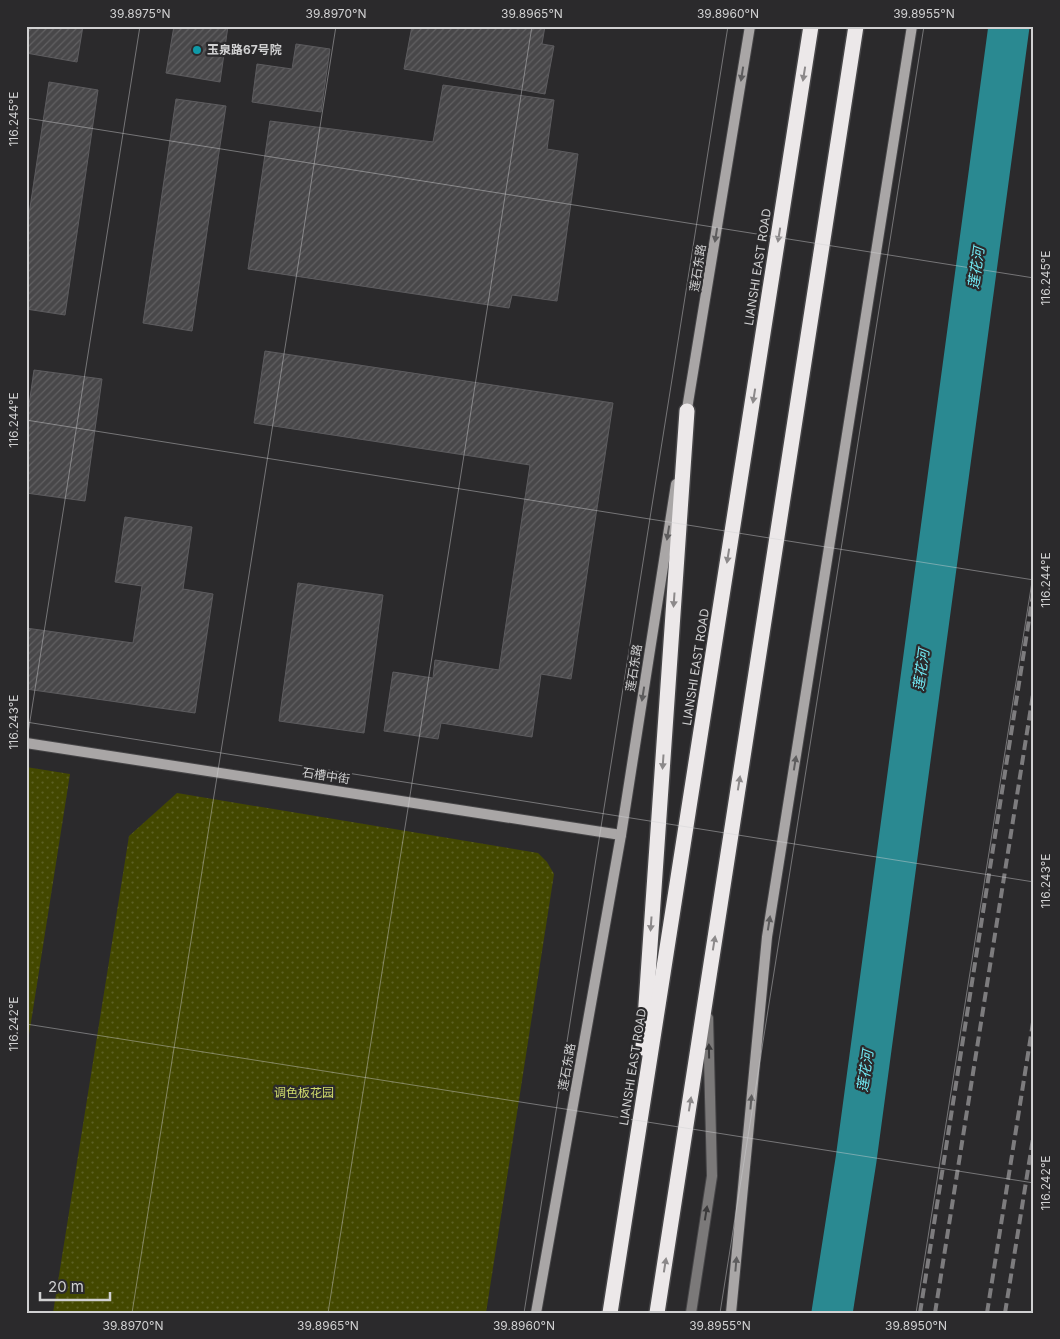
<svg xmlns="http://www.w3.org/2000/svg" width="1060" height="1339" font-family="Inter,'Noto Sans SC',sans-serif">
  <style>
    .park { fill: url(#park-dots) }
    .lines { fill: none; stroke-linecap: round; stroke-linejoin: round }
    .river { stroke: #2a8991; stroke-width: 41 }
    .building { fill: url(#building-hatch); stroke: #5d5c5f }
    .lane-casing { stroke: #464547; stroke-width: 12 }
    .secondary-casing { stroke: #464547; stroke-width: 12 }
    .highway-casing { stroke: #464547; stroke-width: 18 }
    .lane { stroke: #7b7979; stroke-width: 10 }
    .secondary { stroke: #a9a6a6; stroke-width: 10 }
    .highway { stroke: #ece8e9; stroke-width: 15 }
    .rail { stroke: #7d7c7e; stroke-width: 4; stroke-dasharray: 10 5; stroke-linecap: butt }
    .oneway { fill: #5d5c5d }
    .oneway2 { fill: #8c898a }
    .oneway3 { fill: #3b3a3b }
    .ticks { fill: none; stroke: #d1d1d2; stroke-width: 1; stroke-opacity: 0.45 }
    .culture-dot { fill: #0f9aa8; stroke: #2b2a2c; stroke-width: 2 }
    .labels { text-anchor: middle; stroke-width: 4.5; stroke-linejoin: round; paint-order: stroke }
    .poi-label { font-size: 12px; font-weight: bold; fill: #d1d1d2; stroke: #2b2a2c; text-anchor: start }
    .street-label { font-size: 12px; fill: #d1d1d2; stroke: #2b2a2c }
    .park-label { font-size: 12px; fill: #d1dc6c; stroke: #2b2a2c }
    .water-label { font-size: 14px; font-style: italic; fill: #73edf8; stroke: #2b2a2c }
    .neatline { fill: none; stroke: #d1d1d2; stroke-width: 2 }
    .ticks-label { font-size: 12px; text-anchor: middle; fill: #d1d1d2 }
  </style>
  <defs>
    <pattern id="park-dots" width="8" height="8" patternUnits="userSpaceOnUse" patternTransform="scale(1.25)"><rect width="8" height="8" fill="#434800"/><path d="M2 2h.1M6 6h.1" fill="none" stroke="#5d6124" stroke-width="1.8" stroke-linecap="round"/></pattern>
    <pattern id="building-hatch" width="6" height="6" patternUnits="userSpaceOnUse" patternTransform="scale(1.25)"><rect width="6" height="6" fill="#484749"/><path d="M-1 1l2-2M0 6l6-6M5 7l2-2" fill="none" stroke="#616062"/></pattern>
  </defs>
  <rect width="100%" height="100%" fill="#2b2a2c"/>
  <!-- park -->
  <g class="park">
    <path d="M26 767 70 774 26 1054Z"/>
    <path d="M177 793 538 853 547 862 554 874 486 1313H53L129 836Z"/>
  </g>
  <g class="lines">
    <!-- river -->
    <path class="river" d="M832 1313 856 1160 1009 26"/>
  </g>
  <!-- building -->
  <g class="building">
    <path d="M26 26H83L77 62 26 53Z"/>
    <path d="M174 26H228L220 82 166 73Z"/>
    <path d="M412 26H545L542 44 554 46 545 94 404 69Z"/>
    <path d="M296 44 330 49 321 112 252 102 257 64 292 69Z"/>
    <path d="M49 82 98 90 65 315 26 309V234Z"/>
    <path d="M443 85 554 100 547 149 578 154 557 301 512 295 509 308 248 269 270 121 433 142Z"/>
    <path d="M176 99 226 106 192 331 143 323Z"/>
    <path d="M265 351 613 403 571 679 541 674 532 737 441 723 438 739 384 731 393 672 433 678 435 660 499 670 530 465 254 423Z"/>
    <path d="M34 370 102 379 85 501 26 493V426Z"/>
    <path d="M125 517 192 527 183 589 213 594 195 713 26 689V628L133 643 142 586 115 582Z"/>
    <path d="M298 583 383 595 364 733 279 721Z"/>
  </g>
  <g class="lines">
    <!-- lane casing -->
    <g class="lane-casing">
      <path id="lane" d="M691 1313 712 1176 708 1018"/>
    </g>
    <!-- secondary casing -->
    <g class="secondary-casing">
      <g id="secondary">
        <path d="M686 415 750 26"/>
        <path d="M26 743 621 835"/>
        <path d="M536 1313 621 835 676 484"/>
        <path d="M731 1313 767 937 912 26"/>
      </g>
    </g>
    <!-- highway casing -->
    <g class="highway-casing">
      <g id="highway">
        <path d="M643 1048 687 411"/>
        <path d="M610 1313 811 26"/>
        <path d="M657 1313 856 26"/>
      </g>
    </g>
    <!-- lane -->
    <use href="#lane" class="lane"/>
    <!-- secondary -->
    <use href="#secondary" class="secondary"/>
    <!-- highway -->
    <use href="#highway" class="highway"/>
    <!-- rail -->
    <g class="rail">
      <path d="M920 1313 1034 588"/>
      <path d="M935 1313 1034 688"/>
      <path d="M987 1313 1034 1016"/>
      <path d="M1005 1313 1034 1132"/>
    </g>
  </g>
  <!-- one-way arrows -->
  <defs><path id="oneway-solid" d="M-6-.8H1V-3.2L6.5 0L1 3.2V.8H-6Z" transform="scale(1.25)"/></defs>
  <g class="oneway">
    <use href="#oneway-solid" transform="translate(742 74) rotate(99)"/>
    <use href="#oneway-solid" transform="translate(716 235) rotate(99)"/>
    <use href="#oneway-solid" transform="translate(668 533) rotate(99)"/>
    <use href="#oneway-solid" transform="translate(643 694) rotate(99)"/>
    <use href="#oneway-solid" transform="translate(795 763) rotate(-81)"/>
    <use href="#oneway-solid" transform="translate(769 923) rotate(-81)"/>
    <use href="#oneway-solid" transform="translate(751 1102) rotate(-85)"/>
    <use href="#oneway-solid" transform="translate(736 1264) rotate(-85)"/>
  </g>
  <g class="oneway2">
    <use href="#oneway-solid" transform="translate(804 74) rotate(99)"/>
    <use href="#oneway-solid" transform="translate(779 235) rotate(99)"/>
    <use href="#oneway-solid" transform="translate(754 396) rotate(99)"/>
    <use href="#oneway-solid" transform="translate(728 556) rotate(99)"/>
    <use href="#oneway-solid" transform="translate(674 600) rotate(94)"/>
    <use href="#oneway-solid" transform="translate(663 762) rotate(94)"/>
    <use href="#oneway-solid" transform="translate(739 783) rotate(-81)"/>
    <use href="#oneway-solid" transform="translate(651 924) rotate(94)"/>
    <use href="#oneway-solid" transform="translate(714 943) rotate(-81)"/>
    <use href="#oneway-solid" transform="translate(690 1104) rotate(-81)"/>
    <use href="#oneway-solid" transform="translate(665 1265) rotate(-81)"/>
  </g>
  <g class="oneway3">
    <use href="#oneway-solid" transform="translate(709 1051) rotate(-91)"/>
    <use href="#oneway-solid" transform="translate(706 1213) rotate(-81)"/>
  </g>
  <!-- ticks -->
  <path class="ticks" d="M26 118 1034 278M26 420 1034 580M26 722 1034 882M26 746 140 26M26 1024 1034 1183M132 1313 336 26M328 1313 532 26M524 1313 728 26M720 1313 924 26M916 1313 1034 569"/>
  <!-- markers -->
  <circle class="culture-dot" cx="197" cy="50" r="5"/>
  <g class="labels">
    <!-- poi labels -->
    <g class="poi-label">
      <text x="207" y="54">玉泉路67号院</text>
    </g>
    <!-- street labels -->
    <g class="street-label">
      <text transform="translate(758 267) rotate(-81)" y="4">LIANSHI EAST ROAD</text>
      <text transform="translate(698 268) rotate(-81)" y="4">莲石东路</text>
      <text transform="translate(696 667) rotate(-81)" y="4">LIANSHI EAST ROAD</text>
      <text transform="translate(634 668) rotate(-81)" y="4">莲石东路</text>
      <text transform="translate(326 776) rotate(9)" y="4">石槽中街</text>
      <text transform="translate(567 1067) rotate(-80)" y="4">莲石东路</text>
      <text transform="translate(633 1067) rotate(-81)" y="4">LIANSHI EAST ROAD</text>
    </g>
    <!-- park labels -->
    <g class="park-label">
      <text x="304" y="1097">调色板花园</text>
    </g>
    <!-- water labels -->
    <g class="water-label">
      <text transform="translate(976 268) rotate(-82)" y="5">莲花河</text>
      <text transform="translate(921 670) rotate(-82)" y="5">莲花河</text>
      <text transform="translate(865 1071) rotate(-82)" y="5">莲花河</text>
    </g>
  </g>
  <!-- border -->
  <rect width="1060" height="1339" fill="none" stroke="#2b2a2c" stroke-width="55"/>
  <!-- scale -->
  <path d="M40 1292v8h70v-8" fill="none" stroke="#d1d1d2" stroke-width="2.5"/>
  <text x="48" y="1292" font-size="15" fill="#d1d1d2" stroke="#2b2a2c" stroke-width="4" paint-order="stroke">20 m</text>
  <rect x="28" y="28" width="1004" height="1284" class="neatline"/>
  <g class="ticks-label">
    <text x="140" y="18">39.8975°N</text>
    <text x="336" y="18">39.8970°N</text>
    <text x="532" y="18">39.8965°N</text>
    <text x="728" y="18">39.8960°N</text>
    <text x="924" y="18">39.8955°N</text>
    <text transform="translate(14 119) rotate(-90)" y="4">116.245°E</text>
    <text transform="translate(1046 278) rotate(-90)" y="4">116.245°E</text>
    <text transform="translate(14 420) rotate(-90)" y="4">116.244°E</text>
    <text transform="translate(1046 580) rotate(-90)" y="4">116.244°E</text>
    <text transform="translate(14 722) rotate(-90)" y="4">116.243°E</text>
    <text transform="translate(1046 881) rotate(-90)" y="4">116.243°E</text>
    <text transform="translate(14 1024) rotate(-90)" y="4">116.242°E</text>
    <text transform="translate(1046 1183) rotate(-90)" y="4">116.242°E</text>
    <text x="133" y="1330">39.8970°N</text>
    <text x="328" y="1330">39.8965°N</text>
    <text x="524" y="1330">39.8960°N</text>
    <text x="720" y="1330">39.8955°N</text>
    <text x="916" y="1330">39.8950°N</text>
  </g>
</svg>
